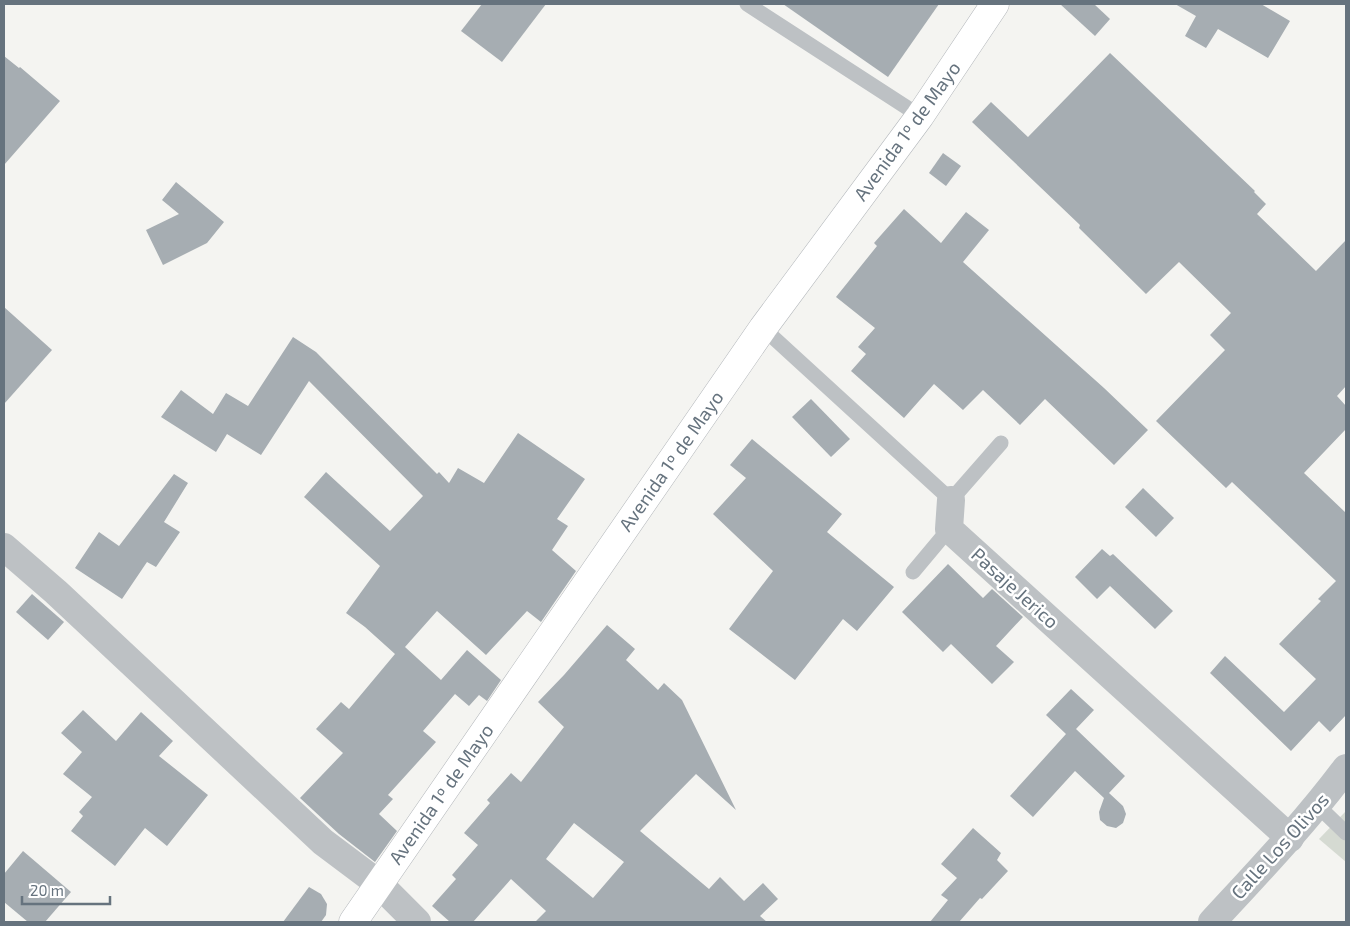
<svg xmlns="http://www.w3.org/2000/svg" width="1350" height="926" font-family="'Exo 2',sans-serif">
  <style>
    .green { fill: #d5dad2 }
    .building { fill: #a6adb2; fill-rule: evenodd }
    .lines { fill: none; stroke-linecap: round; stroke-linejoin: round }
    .secondary-casing { stroke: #b2b6ba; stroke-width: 29 }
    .lane { stroke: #bdc1c4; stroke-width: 15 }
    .street { stroke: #bdc1c4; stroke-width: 28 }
    .secondary { stroke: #fff; stroke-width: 28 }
    .labels { text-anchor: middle; stroke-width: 5; stroke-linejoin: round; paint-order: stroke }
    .street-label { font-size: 19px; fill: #66737e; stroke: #fff }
  </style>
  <rect width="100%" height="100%" fill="#f4f4f1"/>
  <!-- green -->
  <path class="green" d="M1346 811V862L1319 839Z"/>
  <!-- building -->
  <g class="building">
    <path d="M482 4H546L502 62 461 31Z"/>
    <path d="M783 4H939L888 77Z"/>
    <path d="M1060 4H1094L1110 19 1095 36Z"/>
    <path d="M1175 4H1261L1290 21 1268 58 1218 29 1206 48 1185 36 1196 16Z"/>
    <path d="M1110 53 1255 191 1254 192 1266 204 1257 214 1316 271 1346 240V386L1337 396 1346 406V429L1304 473 1346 513V715L1330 732 1319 721 1291 751 1210 673 1225 656 1284 712 1316 679 1279 644 1321 601 1318 599 1336 581 1232 482 1226 488 1156 421 1225 350 1210 335 1231 313 1179 262 1146 294 1079 228 1080 225 972 122 991 102 1028 137Z"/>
    <path d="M4 56 19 68 20 67 60 101 4 165Z"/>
    <path d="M943 153 961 166 946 186 929 173Z"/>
    <path d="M176 182 224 222 207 243 163 265 146 230 179 214 162 200Z"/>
    <path d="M904 209 941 243 966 212 989 230 963 262 1104 388 1148 430 1114 465 1045 399 1020 425 983 390 963 410 934 384 904 418 851 371 866 354 858 347 875 328 836 297 877 246 874 243Z"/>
    <path d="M4 307 52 350 4 404Z"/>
    <path d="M293 337 316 352 437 474 439 472 449 483 458 468 484 483 518 433 585 479 557 519 568 526 552 550 576 571 541 622 527 611 486 655 437 611 405 647 441 680 467 650 501 680 487 701 479 695 469 706 455 694 423 731 436 742 388 795 393 799 379 814 397 831 375 862 339 834 300 798 343 753 316 729 341 702 349 709 395 654 365 627 346 613 380 566 304 497 326 472 390 531 423 496 309 381 261 455 227 434 216 452 161 417 181 390 213 414 226 393 248 406Z"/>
    <path d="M811 399 850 439 831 457 792 417Z"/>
    <path d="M752 439 842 514 827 532 894 587 857 631 843 619 795 680 729 629 773 571 713 514 746 478 730 465Z"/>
    <path d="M174 474 188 483 164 522 180 532 156 567 147 562 122 599 75 568 99 532 119 546Z"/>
    <path d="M1143 488 1174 518 1156 537 1125 507Z"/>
    <path d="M1102 549 1110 556 1113 554 1173 611 1155 629 1110 586 1097 599 1075 577Z"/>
    <path d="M948 564 983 598 992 589 1023 617 996 646 1014 662 992 684 951 644 943 652 902 612Z"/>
    <path d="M32 594 64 622 48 640 16 612Z"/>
    <path d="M607 625 635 649 626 660 658 690 664 683 682 700 736 810 696 774 640 831 709 889 720 877 744 901 763 883 778 899 760 916 767 922H535L546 911 511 879 473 922H450L432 906 456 879 452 875 478 845 464 833 490 803 487 800 511 773 521 782 564 727 538 702 564 675ZM574 823 624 862 593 898 546 859Z"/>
    <path d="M1071 689 1094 710 1076 729 1125 776 1109 793 1123 806 1126 814 1123 823 1116 828 1107 826 1100 820 1099 812 1104 798 1075 771 1033 817 1010 796 1066 734 1046 715Z"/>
    <path d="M83 710 116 741 141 712 173 741 159 756 208 795 167 846 145 828 115 866 71 831 83 816 79 812 92 797 63 774 82 752 61 733Z"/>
    <path d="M973 828 1001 853 997 860 1008 871 982 899 980 898 959 922H930L948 900 941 895 957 878 941 864Z"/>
    <path d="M23 851 71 892 45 922H28L4 902V874Z"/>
    <path d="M309 887 321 894 327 904 326 915 321 922H283Z"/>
  </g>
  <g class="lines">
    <!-- secondary casing -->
    <g class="secondary-casing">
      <path id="secondary" d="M353 922 763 328 920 116 995 4"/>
    </g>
    <!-- lane -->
    <g class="lane">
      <path d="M747 4 920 116"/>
      <path d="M763 328 951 500 1001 443"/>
      <path d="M913 572 949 529"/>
      <path d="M1318 806 1346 833"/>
    </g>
    <!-- street -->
    <g class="street">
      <path d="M951 500 949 529 1290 838"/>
      <path d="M4 547 56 592 323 842 379 884 417 922"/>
      <path d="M1212 922C1258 872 1305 823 1346 768"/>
    </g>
    <!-- secondary -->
    <use href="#secondary" class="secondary"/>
  </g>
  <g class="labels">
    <!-- street labels -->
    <g class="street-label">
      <text transform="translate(907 131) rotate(-54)" y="7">Avenida 1º de Mayo</text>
      <text transform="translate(671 461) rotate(-55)" y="7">Avenida 1º de Mayo</text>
      <text transform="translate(1015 588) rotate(42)" y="7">Pasaje Jerico</text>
      <text transform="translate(441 794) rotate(-55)" y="7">Avenida 1º de Mayo</text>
      <text transform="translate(1280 846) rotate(-48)" y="7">Calle Los Olivos</text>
    </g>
  </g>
  <!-- border -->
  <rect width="1350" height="926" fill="none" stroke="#66737e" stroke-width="10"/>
  <!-- scale -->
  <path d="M22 896v8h88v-8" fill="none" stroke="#66737e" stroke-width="2.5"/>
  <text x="30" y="896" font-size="15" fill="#66737e" stroke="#ffffff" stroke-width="4" paint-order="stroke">20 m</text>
</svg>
